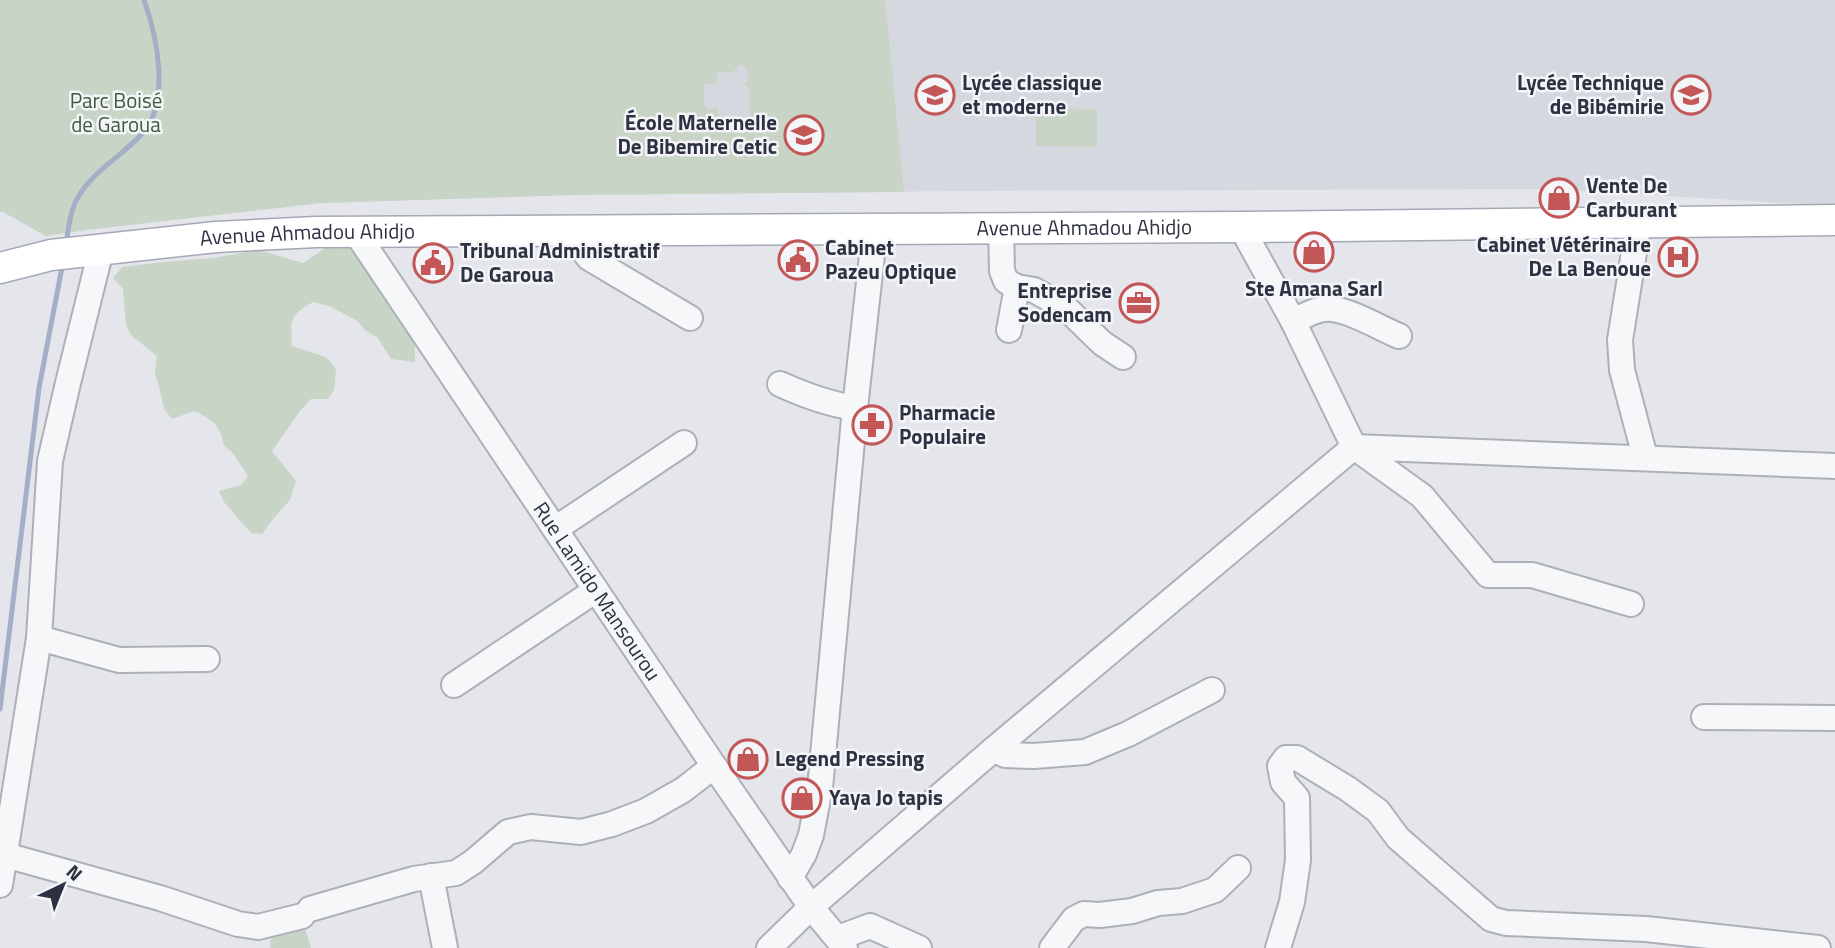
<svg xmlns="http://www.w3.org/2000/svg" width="1835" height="948" font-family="'Titillium Web',sans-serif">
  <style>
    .built { fill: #d6d8df }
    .green { fill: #c7d4c6; fill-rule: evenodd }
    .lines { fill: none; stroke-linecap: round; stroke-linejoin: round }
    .stream { stroke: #a3afc7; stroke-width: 5 }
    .minor-casing { stroke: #adb0b8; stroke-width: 28 }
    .major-casing { stroke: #a4a9b5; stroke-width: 33 }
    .minor { stroke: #f6f7f9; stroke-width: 24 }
    .major { stroke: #fff; stroke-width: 30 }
    .labels { text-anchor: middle; stroke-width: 5; stroke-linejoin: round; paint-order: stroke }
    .poi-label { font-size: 21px; font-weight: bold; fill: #2d3142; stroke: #f4f5f8; text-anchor: start }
    .park-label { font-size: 21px; fill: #3d5c3c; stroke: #f4f5f8 }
    .street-label { font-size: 21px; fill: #2d3142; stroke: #f4f5f8 }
  </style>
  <rect width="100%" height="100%" fill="#e4e6eb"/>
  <!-- built -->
  <path class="built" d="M322 0H1835V206L1552 189 971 191 572 195 322 203Z"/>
  <!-- green -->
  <g class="green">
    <path d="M0 0H885L904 192 572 195 322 203 87 230 46 236 3 212H0ZM741 64 747 69 749 79 744 84 749 87 750 114 744 120 746 123 743 125 736 122 730 126 718 115V108L708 110 704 105V84L717 83V72L732 73Z"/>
    <path d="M1036 108 1097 109V147L1036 146Z"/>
    <path d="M334 242 349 247 415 338V362L391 359 377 337 366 331 356 320 329 306 313 302C288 317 291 319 292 346L326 357 336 369 334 390 328 399H311L300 411 272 451 296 481 290 500 273 519 262 534 251 533 224 502 219 491 241 485 248 476 232 452 224 446C221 426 212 419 194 411L172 419 164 409 159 386 155 375 157 356 132 336 126 326 123 289 113 278 122 267 163 262 213 258 259 250 303 263Z"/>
    <path d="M305 928 311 948H270L272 930Z"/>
  </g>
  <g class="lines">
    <!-- stream -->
    <g class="stream">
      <path d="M66 245C68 232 69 216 75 203 89 173 120 158 142 134 171 102 157 37 144 0"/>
      <path d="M0 709 39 388 63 262"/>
    </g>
    <!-- minor casing -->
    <g class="minor-casing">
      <g id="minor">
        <path d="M1639 221 1620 340 1622 370 1645 457"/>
        <path d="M1001 227 1002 271 1006 281 1017 287 1034 290 1066 308 1102 343 1123 357"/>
        <path d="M1241 227 1293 321 1354 447 1422 496 1488 575H1532L1631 604"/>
        <path d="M576 230 579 245 589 258 690 318"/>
        <path id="s1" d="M355 231 714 766 811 907 845 948"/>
        <path d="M1293 321C1301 318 1310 312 1319 310 1340 303 1379 328 1399 336"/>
        <path d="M1009 330 1017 287"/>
        <path d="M780 384C804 395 829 404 855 408"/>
        <path d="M555 529 684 443"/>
        <path d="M39 638 119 660 207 659"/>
        <path d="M454 685 596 590"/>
        <path d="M1704 717 1835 718"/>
        <path d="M994 749 1005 755 1034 756 1085 752 1128 734 1212 690"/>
        <path d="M5 855 160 898 238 924 258 927 302 916"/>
        <path d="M431 876 445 948"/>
        <path d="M790 878 804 854 811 835 820 788 855 408 875 228"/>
        <path d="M0 885 39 638 50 461 68 383 101 250"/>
        <path d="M310 909 414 879 456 873 473 862 508 832 531 827 581 832 612 824 646 811 683 790 714 766"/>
        <path d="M838 938 870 926 919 948"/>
        <path d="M769 948 811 907 994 749 1354 447 1835 466"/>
        <path d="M1052 948 1074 919 1084 914 1100 915 1132 911 1158 903 1182 901 1215 890 1238 868"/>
        <path d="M1278 948 1292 902 1298 860 1297 798 1283 782 1280 766 1286 758H1297L1348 789 1378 811 1398 838 1491 919 1506 923 1646 929 1818 948"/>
      </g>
    </g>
    <!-- major casing -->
    <g class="major-casing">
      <g id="major">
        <path id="s2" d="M0 268 51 255 216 237 316 232 1241 227 1835 220"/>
      </g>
    </g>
    <!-- minor -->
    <use href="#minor" class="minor"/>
    <!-- major -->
    <use href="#major" class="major"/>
  </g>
  <!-- icons -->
  <defs>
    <g id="school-ring" transform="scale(2.0125)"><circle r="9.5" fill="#f4f5f8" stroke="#c35656" stroke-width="1.5"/><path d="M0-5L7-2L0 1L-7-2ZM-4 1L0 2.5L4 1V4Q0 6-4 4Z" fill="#c35656"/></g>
    <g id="shop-ring" transform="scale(2.0125)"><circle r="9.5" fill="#f4f5f8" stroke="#c35656" stroke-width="1.5"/><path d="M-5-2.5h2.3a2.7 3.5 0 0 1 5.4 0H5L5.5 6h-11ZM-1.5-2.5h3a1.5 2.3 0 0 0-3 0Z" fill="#c35656"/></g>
    <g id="hospital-ring" transform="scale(2.0125)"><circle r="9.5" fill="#f4f5f8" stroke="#c35656" stroke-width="1.5"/><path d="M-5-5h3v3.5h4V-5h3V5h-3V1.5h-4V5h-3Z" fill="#c35656"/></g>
    <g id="civic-ring" transform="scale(2.0125)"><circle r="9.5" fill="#f4f5f8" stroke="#c35656" stroke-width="1.5"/><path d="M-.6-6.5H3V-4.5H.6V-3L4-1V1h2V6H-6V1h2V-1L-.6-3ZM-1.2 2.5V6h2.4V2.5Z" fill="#c35656"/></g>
    <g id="office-ring" transform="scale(2.0125)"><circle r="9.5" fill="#f4f5f8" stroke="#c35656" stroke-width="1.5"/><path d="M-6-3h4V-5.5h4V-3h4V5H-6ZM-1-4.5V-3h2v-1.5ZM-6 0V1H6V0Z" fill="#c35656"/></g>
    <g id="pharmacy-ring" transform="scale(2.0125)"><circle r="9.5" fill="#f4f5f8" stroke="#c35656" stroke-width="1.5"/><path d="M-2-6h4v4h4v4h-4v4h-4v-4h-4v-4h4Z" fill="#c35656"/></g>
  </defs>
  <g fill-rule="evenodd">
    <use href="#school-ring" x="935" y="95"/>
    <use href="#school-ring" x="1691" y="95"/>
    <use href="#school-ring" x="804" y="135"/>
    <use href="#shop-ring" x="1559" y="198"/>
    <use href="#shop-ring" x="1314" y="252"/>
    <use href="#hospital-ring" x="1678" y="257"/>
    <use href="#civic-ring" x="798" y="260"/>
    <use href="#civic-ring" x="433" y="263"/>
    <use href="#office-ring" x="1139" y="303"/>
    <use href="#pharmacy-ring" x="872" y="425"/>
    <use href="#shop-ring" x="748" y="759"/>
    <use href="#shop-ring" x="802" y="798"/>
  </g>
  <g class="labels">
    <!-- poi labels -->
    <g class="poi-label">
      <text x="962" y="90">Lycée classique<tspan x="962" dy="24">et moderne</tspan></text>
      <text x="1664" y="90" text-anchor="end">Lycée Technique<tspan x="1664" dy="24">de Bibémirie</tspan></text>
      <text x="777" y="130" text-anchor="end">École Maternelle<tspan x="777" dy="24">De Bibemire Cetic</tspan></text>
      <text x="1586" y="193">Vente De<tspan x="1586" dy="24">Carburant</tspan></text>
      <text x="1651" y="252" text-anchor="end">Cabinet Vétérinaire<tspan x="1651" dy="24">De La Benoue</tspan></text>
      <text x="825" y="255">Cabinet<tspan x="825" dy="24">Pazeu Optique</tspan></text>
      <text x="460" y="258">Tribunal Administratif<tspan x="460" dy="24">De Garoua</tspan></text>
      <text x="1314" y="296" text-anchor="middle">Ste Amana Sarl</text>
      <text x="1112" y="298" text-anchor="end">Entreprise<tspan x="1112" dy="24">Sodencam</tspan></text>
      <text x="899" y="420">Pharmacie<tspan x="899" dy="24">Populaire</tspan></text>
      <text x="775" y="766">Legend Pressing</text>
      <text x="829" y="805">Yaya Jo tapis</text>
    </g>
    <!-- park labels -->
    <g class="park-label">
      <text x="116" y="108">Parc Boisé<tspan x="116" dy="24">de Garoua</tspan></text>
    </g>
    <!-- street labels -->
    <g class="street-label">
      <text dy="7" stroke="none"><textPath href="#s2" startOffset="1087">Avenue Ahmadou Ahidjo</textPath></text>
      <text dy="7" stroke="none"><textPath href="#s2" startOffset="310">Avenue Ahmadou Ahidjo</textPath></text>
      <text dy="7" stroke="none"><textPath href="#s1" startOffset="434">Rue Lamido Mansourou</textPath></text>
    </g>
  </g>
  <!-- north arrow -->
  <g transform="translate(63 885) rotate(43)" stroke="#f4f5f8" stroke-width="5" paint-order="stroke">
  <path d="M0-5L12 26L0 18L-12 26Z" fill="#2d3142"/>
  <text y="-10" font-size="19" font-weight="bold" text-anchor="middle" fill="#2d3142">N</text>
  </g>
</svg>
